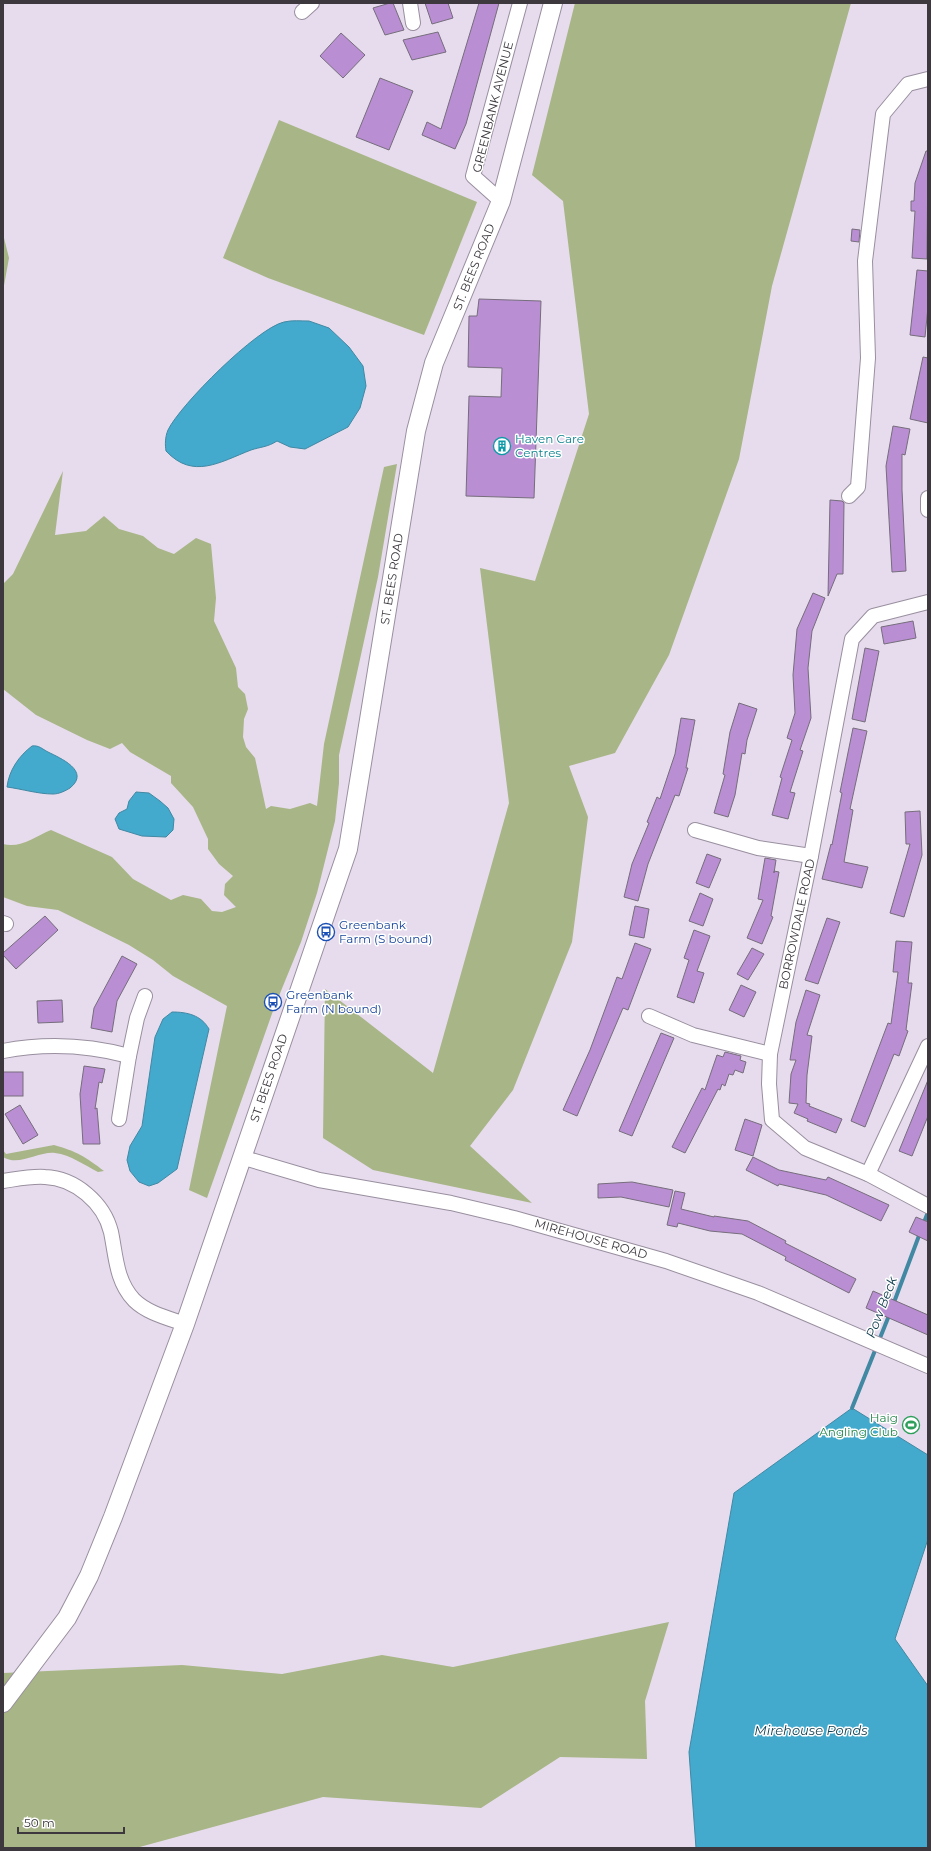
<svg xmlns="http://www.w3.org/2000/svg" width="931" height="1851" font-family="Montserrat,sans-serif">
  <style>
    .green { fill: #a8b586 }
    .water { fill: #43aace; stroke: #4188a3 }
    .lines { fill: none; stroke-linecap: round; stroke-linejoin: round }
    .stream { stroke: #4188a3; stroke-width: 4 }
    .building { fill: #b98ed2; stroke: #766d7c }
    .minor-casing { stroke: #998f9f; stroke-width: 16 }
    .major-casing { stroke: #998f9f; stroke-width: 20 }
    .minor { stroke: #fff; stroke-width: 14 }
    .major { stroke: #fff; stroke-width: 18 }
    .labels { text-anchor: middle; stroke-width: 3; stroke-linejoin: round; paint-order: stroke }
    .street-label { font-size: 12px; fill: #3c383e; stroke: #fff }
    .culture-label { font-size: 12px; fill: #0d838f; stroke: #fff; text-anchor: start }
    .transit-label { font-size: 12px; fill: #164399; stroke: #fff; text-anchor: start }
    .leisure-label { font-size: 12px; fill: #27864d; stroke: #fff; text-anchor: end }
    .water-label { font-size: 13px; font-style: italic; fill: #154151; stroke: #fff }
  </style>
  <rect width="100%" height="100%" fill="#e6dced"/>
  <!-- green -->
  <g class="green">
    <path d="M575 3H851L772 286 739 459 669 655 615 753 569 766 588 817 572 942 513 1090 470 1146 532 1203 373 1170 323 1138 325 989 433 1073 509 803 480 568 535 581 589 414 563 201 532 175Z"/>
    <path d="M279 120 477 202 424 335 268 278 223 258Z"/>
    <path d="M3 234 9 258 3 291Z"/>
    <path d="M397 464 378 577 339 755V783L335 821 317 893 301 942 274 1008 207 1198 189 1190 227 1006 173 976 153 960 129 945 58 910 27 906 3 897V844C20 849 36 836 51 830L112 857 133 879 171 900 183 895 201 899 212 911 222 912 236 907 224 895 225 884 233 876 219 864 208 849V839L193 807 171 783V776L130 752 122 743 110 749 87 740 36 715 3 689V584L13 574 63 471 55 535 86 531 104 516 119 529 143 536 158 548 174 554 196 538 211 544 216 598 214 621 236 668 238 687 245 694 248 709 244 719 243 737 246 747 255 758 266 809 271 806 290 809 310 803 317 806 324 744 384 467Z"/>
    <path d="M54 1145C76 1151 86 1157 104 1171L98 1172C84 1165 71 1155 55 1153 39 1151 19 1167 3 1157V1150L6 1154Z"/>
    <path d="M669 1622 645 1701 647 1759 560 1757 481 1808 323 1797 136 1848H3V1673L182 1665 282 1674 382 1655 453 1667Z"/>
  </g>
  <!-- water -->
  <g class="water">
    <path d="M309 321 329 328 349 347 363 366 366 386 360 408 348 427 305 449 290 447 277 441C268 447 260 447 251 450 220 462 193 480 166 451 165 445 165 437 168 430 180 405 257 328 284 322 292 320 301 321 309 321Z"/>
    <path d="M32 746C39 745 42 749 48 752 60 758 91 771 70 788 65 791 59 794 53 794 38 794 22 789 7 787 9 770 19 756 32 746Z"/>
    <path d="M136 792 149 793 160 801 168 808 174 819 173 830 166 837 142 836 119 829 115 819 119 813 127 809 129 801Z"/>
    <path d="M172 1012C187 1012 201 1015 209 1029L177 1169 158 1183 149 1186 139 1182 130 1171 127 1160 130 1146 142 1126 155 1037 163 1019Z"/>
    <path d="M852 1408 928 1455V1539L895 1639 928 1686V1848H696L689 1752 734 1493Z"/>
  </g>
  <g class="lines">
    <!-- stream -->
    <g class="stream">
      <path d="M923 1225 928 1212"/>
      <path d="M893 1305 920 1233"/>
      <path d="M852 1408 890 1313"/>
    </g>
  </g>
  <!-- building -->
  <g class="building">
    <path d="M390 3H393L404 30 385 35 373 8Z"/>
    <path d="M425 3H448L453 18 432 24Z"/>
    <path d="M479 3H499L466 124 455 149 422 135 427 122 441 129Z"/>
    <path d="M438 32 446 52 412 60 403 40Z"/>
    <path d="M341 33 365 55 343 78 320 56Z"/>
    <path d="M380 78 413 91 389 150 356 137Z"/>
    <path d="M926 151H928L927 259 912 258 915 211H911V201H914L915 183Z"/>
    <path d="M852 229 860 230 859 242 851 241Z"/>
    <path d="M917 270 928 271V307L925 337 910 335Z"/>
    <path d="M479 299 541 301 534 498 466 496 469 396 501 397 502 368 468 367 469 316H477Z"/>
    <path d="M923 357 928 358V423L910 419Z"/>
    <path d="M893 426 910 429 905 455 902 454V490L906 571 892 572 886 466Z"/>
    <path d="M830 500 842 501 844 503 843 574H837L828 596Z"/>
    <path d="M813 593 825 598 812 631 808 668 811 718 800 750 803 751 790 792 795 793 788 819 772 815 782 778 780 777 792 740 787 738 795 713 793 675 797 629Z"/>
    <path d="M913 621 916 638 884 644 881 627Z"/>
    <path d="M865 648 879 651 865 722 852 719Z"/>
    <path d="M739 703 757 709 747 740 745 754 742 753 735 795 728 817 714 813 725 775 723 774 730 732Z"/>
    <path d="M681 718 695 720 686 768H688L679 796 675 795 648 864 638 901 624 897 632 864 649 823 647 822 657 797 660 799 675 754Z"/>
    <path d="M853 728 867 731 850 809 853 810 844 862 868 867 862 888 822 879 831 844 832 845 842 793 840 792Z"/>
    <path d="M920 811 922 855 904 917 890 913 910 844H906L905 812Z"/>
    <path d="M707 854 721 859 709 888 696 883Z"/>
    <path d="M765 858 776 860 774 873V871L779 872 771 916 773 917 762 944 747 938 763 900 758 899Z"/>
    <path d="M700 893 713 899 703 926 689 921Z"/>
    <path d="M635 906 649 909 644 938 629 935Z"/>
    <path d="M45 916 58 930 16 969 3 955V953Z"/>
    <path d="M827 918 840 922 818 984 805 980Z"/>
    <path d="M694 930 710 936 697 971 704 973 694 1003 677 997 689 960 684 958Z"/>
    <path d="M896 941 912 942 908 983H912L906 1030 908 1031 899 1056 894 1054 865 1127 851 1121 888 1023 891 1024 898 972H893Z"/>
    <path d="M635 943 651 949 628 1010 623 1008 577 1116 563 1110 590 1050 617 977 622 979Z"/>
    <path d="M752 948 764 954 748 980 737 974Z"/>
    <path d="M122 956 137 964 117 1001 112 1032 91 1028 94 1008Z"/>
    <path d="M741 985 756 992 744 1017 729 1010Z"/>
    <path d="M806 990 820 995 807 1035 812 1036 807 1075 806 1103 810 1104 809 1106 842 1119 836 1133 807 1121 808 1119 794 1113 798 1104 789 1103 791 1074 796 1060H790L796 1022Z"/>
    <path d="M62 1000 63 1022 38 1023 37 1001Z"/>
    <path d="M661 1033 674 1038 632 1136 619 1131Z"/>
    <path d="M725 1052 741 1056 740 1060 746 1062 743 1073 735 1070 733 1075 729 1074 725 1086 722 1084 720 1090 718 1089 685 1153 672 1147 702 1088 705 1090 717 1055 723 1057Z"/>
    <path d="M84 1066 105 1069 102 1083 99 1082 95 1109 97 1108 100 1144H83L80 1094Z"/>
    <rect x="3" y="1072" width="20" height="24"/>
    <path d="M928 1080V1116L912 1156 899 1151Z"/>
    <path d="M20 1105 38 1135 23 1144 5 1114Z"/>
    <path d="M745 1119 762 1125 753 1156 735 1150Z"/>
    <path d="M753 1157 779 1170 826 1180 828 1177 889 1205 881 1221 826 1195 779 1184 778 1186 746 1170Z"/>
    <path d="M632 1182 673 1190 669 1207 621 1197 598 1198V1184Z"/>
    <path d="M675 1191 685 1193 681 1209 714 1217V1216L748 1221 786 1241 785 1243 856 1279 849 1293 785 1260 786 1257 742 1234 710 1231 678 1223 677 1227 667 1225Z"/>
    <path d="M916 1217 928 1222V1241L909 1232Z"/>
    <path d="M873 1291 928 1315V1335L866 1308Z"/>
  </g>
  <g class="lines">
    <!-- minor casing -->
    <g class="minor-casing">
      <g id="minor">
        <path d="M410 3 413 23"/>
        <path d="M302 12 312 3"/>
        <path d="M501 201 473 176 520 3"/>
        <path d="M849 496 858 487 868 358 865 261 883 114 908 84 928 79"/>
        <path d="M928 498V510"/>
        <path d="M928 602 873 616 852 639 811 856 770 1054 769 1084 772 1120 805 1148 868 1174 928 1206"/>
        <path d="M695 830 758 848 811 856"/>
        <path d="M3 923 6 924"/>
        <path d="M649 1016 693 1035 770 1054"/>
        <path d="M3 1051C45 1043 88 1045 129 1056L137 1018 145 996"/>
        <path d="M119 1119 129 1056"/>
        <path d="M241 1157 319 1180 451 1203 514 1218 666 1261 758 1293 928 1366"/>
        <path d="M868 1174 928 1046"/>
        <path d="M3 1181C17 1179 31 1176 45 1177 75 1178 104 1203 111 1232 116 1256 116 1281 134 1300 147 1313 168 1318 185 1324"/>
      </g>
    </g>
    <!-- major casing -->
    <g class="major-casing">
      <path id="major" d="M3 1703 67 1618 89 1576 113 1517 185 1324 348 849 416 431 434 363 501 201 553 3"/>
    </g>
    <!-- minor -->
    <use href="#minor" class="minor"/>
    <!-- major -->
    <use href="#major" class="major"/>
  </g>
  <!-- icons -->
  <defs>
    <g id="building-ring" transform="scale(0.9)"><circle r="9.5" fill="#fff" stroke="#0f9aa8" stroke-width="1.5"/><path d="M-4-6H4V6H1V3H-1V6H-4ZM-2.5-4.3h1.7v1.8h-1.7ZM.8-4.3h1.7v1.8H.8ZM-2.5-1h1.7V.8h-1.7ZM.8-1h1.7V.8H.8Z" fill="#0f9aa8"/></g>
    <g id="bus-ring" transform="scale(0.9)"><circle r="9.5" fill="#fff" stroke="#1a4fb4" stroke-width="1.5"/><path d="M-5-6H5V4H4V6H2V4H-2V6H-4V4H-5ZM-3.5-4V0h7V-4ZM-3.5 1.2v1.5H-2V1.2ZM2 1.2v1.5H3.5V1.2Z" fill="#1a4fb4"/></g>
    <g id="stadium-ring" transform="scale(0.9)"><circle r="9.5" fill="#fff" stroke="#2e9e5b" stroke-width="1.5"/><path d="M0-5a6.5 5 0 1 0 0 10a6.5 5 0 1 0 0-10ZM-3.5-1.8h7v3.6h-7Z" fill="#2e9e5b"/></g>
  </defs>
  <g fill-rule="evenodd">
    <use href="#building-ring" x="502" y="446"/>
    <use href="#bus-ring" x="326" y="932"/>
    <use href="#bus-ring" x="273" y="1002"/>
    <use href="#stadium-ring" x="911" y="1425"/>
  </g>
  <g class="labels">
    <!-- street labels -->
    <g class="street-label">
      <text transform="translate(493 107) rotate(-76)" y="4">GREENBANK AVENUE</text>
      <text transform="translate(474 267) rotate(-68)" y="4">ST. BEES ROAD</text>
      <text transform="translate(392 579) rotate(-81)" y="4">ST. BEES ROAD</text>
      <text transform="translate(797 924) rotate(-78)" y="4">BORROWDALE ROAD</text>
      <text transform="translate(269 1078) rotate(-71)" y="4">ST. BEES ROAD</text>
      <text transform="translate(591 1239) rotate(16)" y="4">MIREHOUSE ROAD</text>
    </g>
    <!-- culture labels -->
    <g class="culture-label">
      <text x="515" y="443">Haven Care<tspan x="515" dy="14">Centres</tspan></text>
    </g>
    <!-- transit labels -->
    <g class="transit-label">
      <text x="339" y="929">Greenbank<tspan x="339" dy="14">Farm (S bound)</tspan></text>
      <text x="286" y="999">Greenbank<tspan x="286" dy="14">Farm (N bound)</tspan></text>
    </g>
    <!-- leisure labels -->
    <g class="leisure-label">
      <text x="898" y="1422">Haig<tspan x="898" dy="14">Angling Club</tspan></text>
    </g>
    <!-- water labels -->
    <g class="water-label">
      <text transform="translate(881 1307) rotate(-69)" y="5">Pow Beck</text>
      <text x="811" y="1735">Mirehouse Ponds</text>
    </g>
  </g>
  <!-- border -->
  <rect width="931" height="1851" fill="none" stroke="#3c383e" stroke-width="8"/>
  <!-- scale -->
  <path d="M18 1827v6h106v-6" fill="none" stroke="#3c383e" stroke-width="2"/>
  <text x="24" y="1827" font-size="12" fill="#3c383e" stroke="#ffffff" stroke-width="3" paint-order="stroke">50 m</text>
</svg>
